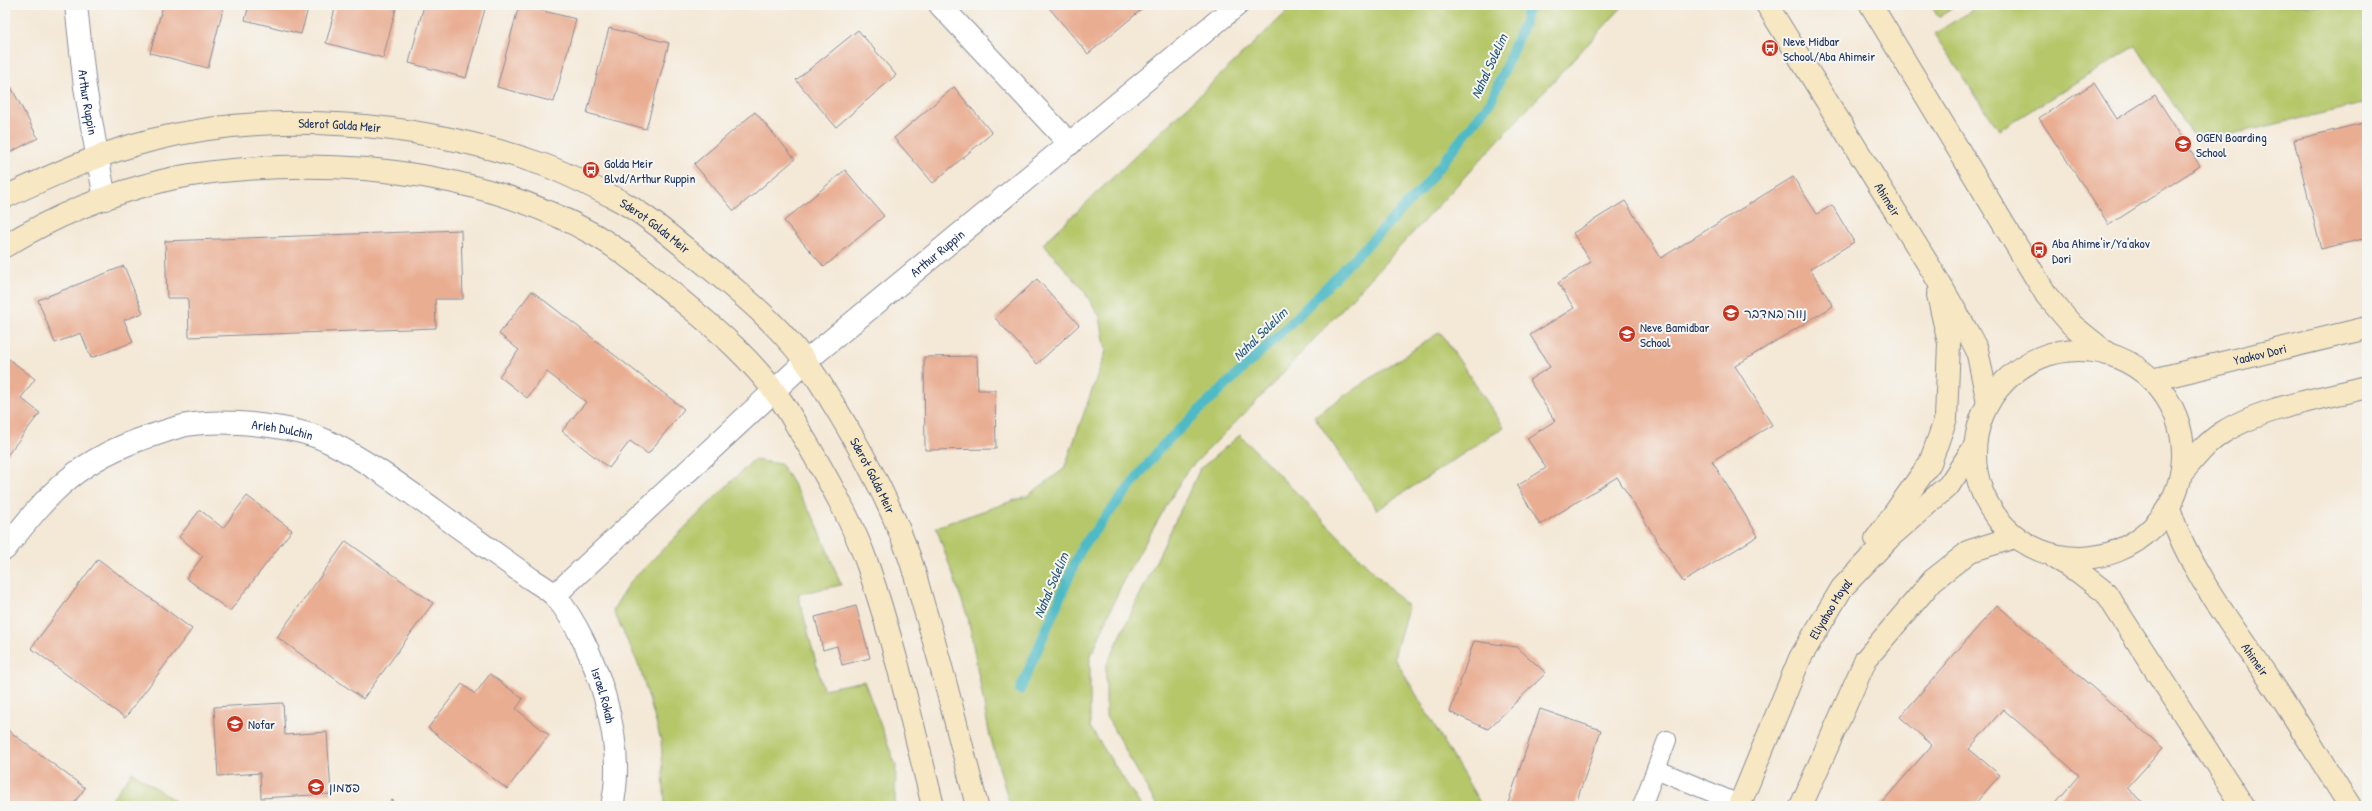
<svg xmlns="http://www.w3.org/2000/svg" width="2372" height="811" font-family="'Patrick Hand','Playpen Sans Hebrew',sans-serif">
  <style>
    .green { fill: #b6c76a; stroke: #687b64 }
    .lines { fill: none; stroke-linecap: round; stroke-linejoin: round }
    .stream { stroke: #4dbac6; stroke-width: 10 }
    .building { fill: #e9ad92 }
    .lane-casing { stroke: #888c9a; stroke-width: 20 }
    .street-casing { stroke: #888c9a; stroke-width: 24 }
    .secondary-casing { stroke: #888c9a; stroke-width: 24 }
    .lane { stroke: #fff; stroke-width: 18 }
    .street { stroke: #fff; stroke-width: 22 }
    .secondary { stroke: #f7e8c3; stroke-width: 22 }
    .labels { text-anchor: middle; stroke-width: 4; stroke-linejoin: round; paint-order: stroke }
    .poi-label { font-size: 13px; fill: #1b2f5e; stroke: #f6f6f2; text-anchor: start }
    .street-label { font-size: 13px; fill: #1b2f5e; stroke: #f6f6f2 }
    .water-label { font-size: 14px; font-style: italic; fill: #2a597d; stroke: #f6f6f2 }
  </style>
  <rect width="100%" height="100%" fill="#f6f6f2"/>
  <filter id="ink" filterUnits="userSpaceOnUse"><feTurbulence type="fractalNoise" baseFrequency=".025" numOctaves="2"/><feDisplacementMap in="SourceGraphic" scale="8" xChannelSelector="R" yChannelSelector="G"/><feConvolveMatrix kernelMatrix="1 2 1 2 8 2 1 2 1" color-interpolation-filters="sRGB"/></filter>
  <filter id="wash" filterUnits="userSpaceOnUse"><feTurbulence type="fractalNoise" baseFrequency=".012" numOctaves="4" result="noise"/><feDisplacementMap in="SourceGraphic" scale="16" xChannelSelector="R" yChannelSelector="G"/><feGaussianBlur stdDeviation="0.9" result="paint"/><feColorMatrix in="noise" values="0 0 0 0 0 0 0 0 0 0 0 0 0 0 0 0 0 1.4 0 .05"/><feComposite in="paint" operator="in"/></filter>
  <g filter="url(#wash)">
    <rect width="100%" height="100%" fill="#f4e8d6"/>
    <!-- green -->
    <g class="green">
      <path d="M1294 5H1624L1253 405 1186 472 1123 581 1090 658V727L1141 806H1010L989 732 968 618 936 527 1027 496 1064 469 1106 351 1100 317 1082 288 1043 244Z"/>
      <path d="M1931 5H1959L1938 17Z"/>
      <path d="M1980 5H2367V103L2197 142 2136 46 1999 130 1934 34Z"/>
      <path d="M1440 332 1504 427 1377 510 1314 416Z"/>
      <path d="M1240 435 1408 607 1394 657 1482 806H1157L1106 716V666L1200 469Z"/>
      <path d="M753 460 781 464 816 522 841 585 798 594 823 689 864 681 896 766 895 806H665L661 740 640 668 613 610 629 583Z"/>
      <path d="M132 772 182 806H107Z"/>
    </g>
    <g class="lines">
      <!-- stream -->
      <path class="stream" d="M1020 690 1082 547 1162 446 1293 321 1422 189 1491 101 1525 21 1529 5"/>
    </g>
    <g id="blocks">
      <!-- building -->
      <g class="building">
        <path d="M163 5H224L208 68 150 53Z"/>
        <path d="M249 5H309L301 34 245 20Z"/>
        <path d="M336 5H397L383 58 326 43Z"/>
        <path d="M424 5H486L466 78 409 63Z"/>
        <path d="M519 5 576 19 554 102 497 87Z"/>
        <path d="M1055 5H1147L1088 54 1050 9Z"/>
        <path d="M609 28 669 43 646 129 587 113Z"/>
        <path d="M858 30 896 75 836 127 796 80Z"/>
        <path d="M2094 83 2117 119 2155 95 2200 166 2109 225 2039 118Z"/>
        <path d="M11 87 38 138 5 155V90Z"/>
        <path d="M954 87 992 133 933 183 894 138Z"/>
        <path d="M755 112 795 159 734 211 694 164Z"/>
        <path d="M2367 122V238L2321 249 2294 140Z"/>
        <path d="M845 170 884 216 824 267 784 221Z"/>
        <path d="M1793 177 1817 214 1832 205 1854 242 1810 269 1833 306 1735 366 1772 425 1712 461 1758 536 1683 582 1617 477 1540 525 1517 486 1546 468 1527 438 1555 421 1529 380 1550 367 1530 335 1574 308 1558 283 1591 262 1573 233 1625 201 1661 258Z"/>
        <path d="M461 230 463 299H435L436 328 189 337 188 298H167L165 241Z"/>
        <path d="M124 266 143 313 124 320 133 342 91 358 81 333 55 343 38 300Z"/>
        <path d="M1037 279 1079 325 1037 364 995 318Z"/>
        <path d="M532 291 684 409 648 454 630 441 609 468 562 431 586 402 547 372 527 398 499 376 519 350 499 334Z"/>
        <path d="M5 356 35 379 21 398 40 413 5 458Z"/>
        <path d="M977 356 978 390H995L996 449 925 450 924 357Z"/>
        <path d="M247 496 292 530 230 611 186 578 203 556 179 537 200 510 223 528Z"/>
        <path d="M346 541 433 603 363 699 277 637Z"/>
        <path d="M98 559 192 629 125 718 31 648Z"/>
        <path d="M1997 605 2163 748 2127 788 2148 806H2053L2079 775 2003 709 1969 749 2000 775 1973 806H1879L1932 745 1900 717Z"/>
        <path d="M856 606 870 658 842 665 837 646 823 650 815 617Z"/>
        <path d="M1474 641 1517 647 1546 673 1488 729 1450 712Z"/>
        <path d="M490 674 523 699 516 709 549 735 507 789 428 728 462 684 475 694Z"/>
        <path d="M283 703 285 735 327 732 331 794 261 798 260 773 218 776 214 707Z"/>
        <path d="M1540 709 1601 730 1575 806H1507Z"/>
        <path d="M5 728 85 788 72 806H5Z"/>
        <path d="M392 800 401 806H387Z"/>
      </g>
    </g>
  </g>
  <g filter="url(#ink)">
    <use href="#blocks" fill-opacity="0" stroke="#888c9a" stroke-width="1"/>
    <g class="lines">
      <!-- lane casing -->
      <g class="lane-casing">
        <g id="lane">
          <path d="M1656 769 1739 804"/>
          <path d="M1642 806 1667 740"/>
        </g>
      </g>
      <!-- street casing -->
      <g class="street-casing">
        <g id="street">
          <path id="s1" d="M76 5 85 87 105 199"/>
          <path d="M940 5 1070 144"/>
          <path id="s2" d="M5 549C50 491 79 459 150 436 162 433 175 427 187 425 225 419 295 425 329 442 382 468 430 508 478 541 496 554 513 566 531 579 539 584 550 590 556 597 596 646 627 743 612 806"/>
          <path id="s3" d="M555 595 805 362 1237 5"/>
        </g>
      </g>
      <!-- secondary casing -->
      <g class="secondary-casing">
        <g id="secondary">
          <path id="s4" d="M1767 5 1933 272 1968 333 1977 350 1988 403"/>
          <path d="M1871 5 2047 296 2072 325 2108 354"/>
          <path id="s5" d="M5 197C53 175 100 153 152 140 276 109 417 122 538 163 563 171 589 185 613 197 645 213 674 239 701 261 744 296 787 331 817 378 851 431 884 488 906 548 914 567 918 587 924 607 944 673 960 739 977 806"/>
          <path d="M5 246C53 217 108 194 162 181 189 174 218 171 246 169 363 160 491 176 595 235 626 253 655 278 683 302 719 331 753 361 780 399 790 413 798 429 807 443 830 483 853 523 868 566 895 645 913 726 933 806"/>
          <circle cx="2079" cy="454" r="104"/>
          <path id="s6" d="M2152 380 2367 328"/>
          <path d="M2181 474C2194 459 2206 443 2222 433 2259 408 2324 398 2367 387"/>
          <path id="s7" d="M2169 508C2190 574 2235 628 2273 685 2300 725 2324 766 2350 806"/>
          <path d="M1876 539 1930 463 1946 418 1949 343 1938 295"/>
          <path d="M2056 559 2079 572 2106 593 2243 806"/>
          <path id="s8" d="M1739 806 1800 658 1842 588 1890 537 1949 485 1975 446"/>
          <path d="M1801 806 1866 659 1933 580 1970 551 2015 537"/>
        </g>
      </g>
      <!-- lane -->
      <use href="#lane" class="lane"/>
      <!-- street -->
      <use href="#street" class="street"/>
      <!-- secondary -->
      <use href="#secondary" class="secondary"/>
    </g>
  </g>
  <!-- icons -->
  <defs>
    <g id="bus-disc" transform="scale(0.9)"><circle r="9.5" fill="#c8321e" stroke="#f6f6f2"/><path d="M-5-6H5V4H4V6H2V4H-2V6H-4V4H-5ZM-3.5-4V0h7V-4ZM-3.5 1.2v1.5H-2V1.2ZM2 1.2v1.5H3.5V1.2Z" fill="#fff"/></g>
    <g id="school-disc" transform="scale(0.9)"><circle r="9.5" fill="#c8321e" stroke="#f6f6f2"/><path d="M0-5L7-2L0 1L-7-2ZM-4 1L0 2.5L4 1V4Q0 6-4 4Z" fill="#fff"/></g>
  </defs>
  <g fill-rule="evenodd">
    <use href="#bus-disc" x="1770" y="48"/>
    <use href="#school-disc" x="2183" y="144"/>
    <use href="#bus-disc" x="591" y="170"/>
    <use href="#bus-disc" x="2039" y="250"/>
    <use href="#school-disc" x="1731" y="313"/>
    <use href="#school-disc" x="1627" y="334"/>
    <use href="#school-disc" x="235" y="724"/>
    <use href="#school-disc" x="316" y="787"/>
  </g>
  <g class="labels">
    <!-- poi labels -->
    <g class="poi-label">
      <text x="1783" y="46">Neve Midbar<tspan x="1783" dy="15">School/Aba Ahimeir</tspan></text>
      <text x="2196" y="142">OGEN Boarding<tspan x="2196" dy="15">School</tspan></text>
      <text x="604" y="168">Golda Meir<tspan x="604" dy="15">Blvd/Arthur Ruppin</tspan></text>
      <text x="2052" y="248">Aba Ahime'ir/Ya'akov<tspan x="2052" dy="15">Dori</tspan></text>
      <text x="1744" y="318">נווה במדבר</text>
      <text x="1640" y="332">Neve Bamidbar<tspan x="1640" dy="15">School</tspan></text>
      <text x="248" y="729">Nofar</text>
      <text x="329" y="792">פעמון</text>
    </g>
    <!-- street labels -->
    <g class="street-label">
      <text dy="5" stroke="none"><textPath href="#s1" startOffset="98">Arthur Ruppin</textPath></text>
      <text dy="5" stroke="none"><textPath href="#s5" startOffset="347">Sderot Golda Meir</textPath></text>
      <text dy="5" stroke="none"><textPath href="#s4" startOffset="229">Ahimeir</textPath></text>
      <text dy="5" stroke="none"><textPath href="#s5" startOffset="683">Sderot Golda Meir</textPath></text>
      <text dy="5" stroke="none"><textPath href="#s3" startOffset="513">Arthur Ruppin</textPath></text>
      <text dy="5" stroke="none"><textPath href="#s6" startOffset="111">Yaakov Dori</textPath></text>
      <text dy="5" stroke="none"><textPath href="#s2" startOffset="322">Arieh Dulchin</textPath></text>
      <text dy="5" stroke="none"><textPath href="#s5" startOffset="1019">Sderot Golda Meir</textPath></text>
      <text dy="5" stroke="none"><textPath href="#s8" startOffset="218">Eliyahoo Moyal</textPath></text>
      <text dy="5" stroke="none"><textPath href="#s7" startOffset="175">Ahimeir</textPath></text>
      <text dy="5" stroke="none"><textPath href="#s2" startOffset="756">Israel Rokah</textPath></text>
    </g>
    <!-- water labels -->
    <g class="water-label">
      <text transform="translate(1489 66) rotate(-65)" y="5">Nahal Solelim</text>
      <text transform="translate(1260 334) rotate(-44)" y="5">Nahal Solelim</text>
      <text transform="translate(1051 585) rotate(-67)" y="5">Nahal Solelim</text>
    </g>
  </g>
  <!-- margin -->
  <rect width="2372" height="811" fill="none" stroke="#f6f6f2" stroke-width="20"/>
</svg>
